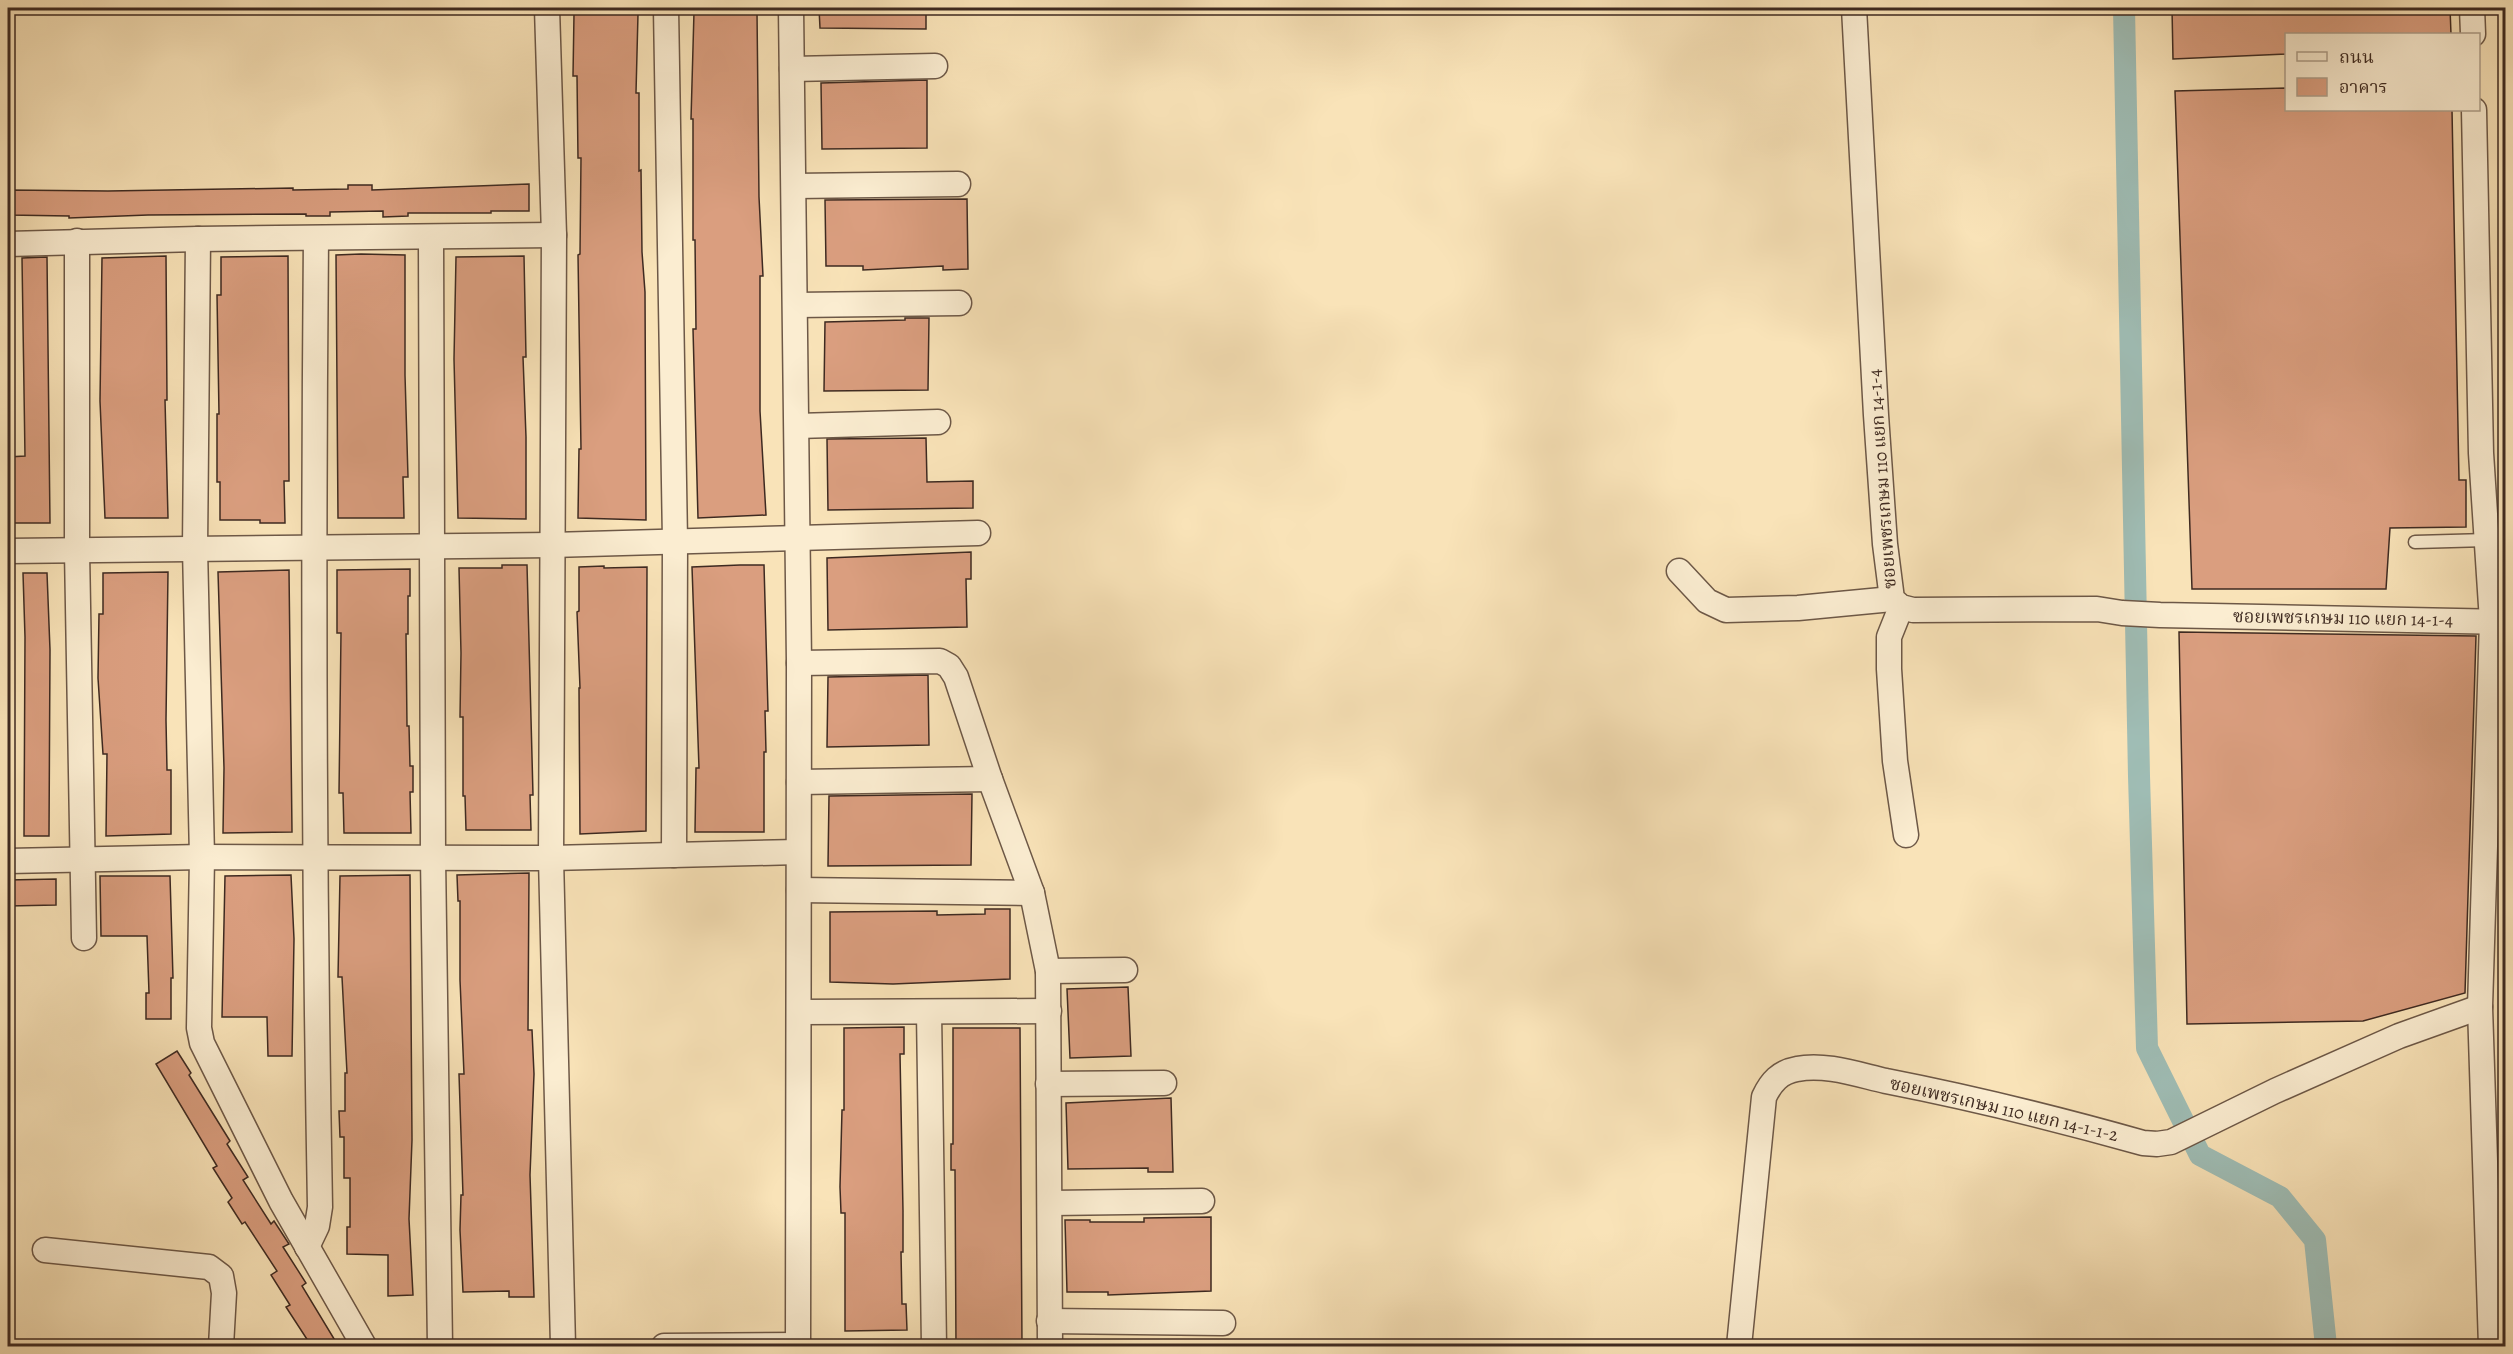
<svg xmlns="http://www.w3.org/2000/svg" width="2513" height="1354" font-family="Alegreya,'Noto Serif Thai',serif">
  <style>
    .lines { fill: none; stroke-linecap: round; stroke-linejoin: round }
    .canal { stroke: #9fbdb5; stroke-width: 22 }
    .building { fill: #da9e7f; stroke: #3e2a21; stroke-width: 1.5 }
    .lane-casing { stroke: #6d5847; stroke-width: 15 }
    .street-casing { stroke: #6d5847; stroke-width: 27 }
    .lane { stroke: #fbedd1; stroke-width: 12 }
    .street { stroke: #fbedd1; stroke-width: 24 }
    .labels { text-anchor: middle; stroke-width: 5; stroke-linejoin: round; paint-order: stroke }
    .street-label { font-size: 18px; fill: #3e2a21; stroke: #fbedd1 }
  </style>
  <rect width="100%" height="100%" fill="#f9e3b8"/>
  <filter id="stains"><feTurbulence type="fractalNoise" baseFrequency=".00333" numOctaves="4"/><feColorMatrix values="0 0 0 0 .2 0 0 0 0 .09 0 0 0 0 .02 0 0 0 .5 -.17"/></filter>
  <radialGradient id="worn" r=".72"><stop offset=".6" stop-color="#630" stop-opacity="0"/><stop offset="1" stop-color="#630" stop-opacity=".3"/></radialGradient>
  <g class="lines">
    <!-- canal -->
    <path class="canal" d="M2124 8 2139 776 2147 1048 2200 1155 2280 1197 2315 1240 2326 1346"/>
  </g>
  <!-- building -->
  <g class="building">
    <path d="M819 8H926V29L820 28Z"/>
    <path d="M2172 8H2450L2451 34H2286V54L2173 59Z"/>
    <path d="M694 12H757L759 197 763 276H760V411L766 515 698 518 693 329H696L695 240H693V119H691Z"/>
    <path d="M574 14H638L636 93H639V171L641 170 642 252 645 292 646 520 578 518 579 449H581L578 255 580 254 581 158H578L577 76H573Z"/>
    <path d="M927 80V148L822 149 821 83Z"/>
    <path d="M2286 88V110H2452L2459 480H2466V527L2390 528 2386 589H2192L2175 91Z"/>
    <path d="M529 184V211H491V213H408V216L383 217V211L330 212V216H306V214L148 215 69 218V216L8 215V190L108 191 293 188V190L348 189V185H372V190Z"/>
    <path d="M967 199 968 269 943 270V266L863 270V266H826L825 200Z"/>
    <path d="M361 254 405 255V375L408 477H403L404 518H338L336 255Z"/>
    <path d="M166 256 167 400H165L168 518H105L100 401 102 258Z"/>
    <path d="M288 256 289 481H284L285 523H260V520H220V482H217V414H219L217 295H221V257Z"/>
    <path d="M524 256 526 357H523L526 437V519L458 518 454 359 456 257Z"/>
    <path d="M47 257 50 523H8V457L25 456 22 258Z"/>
    <path d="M905 318H929L928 390 824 391 825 322 905 320Z"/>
    <path d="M926 438 927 482 973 481V508L828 510 827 439Z"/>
    <path d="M971 552V579H966L967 627 828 630 827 558Z"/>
    <path d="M502 565H527L533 795H530L531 830H466L465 796H463V717H460L461 653 459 568H502Z"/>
    <path d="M740 565H764L768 711H765L766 752H764V832H695L696 768H699L692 567Z"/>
    <path d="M604 566V568L647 567 646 831 580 834 579 688H580L577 612 579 611V567Z"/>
    <path d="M410 569V596H408V634H406L407 726H409L410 766H413V792H410L411 833H344L343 793H339L341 633H337V570Z"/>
    <path d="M289 570 292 832 223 833 224 768 218 572Z"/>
    <path d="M168 572 166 720 167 770H171V834L106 836 107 754H103L98 678 99 614H103V573Z"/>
    <path d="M23 573H47L50 650 49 836H24L25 637Z"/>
    <path d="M2179 632 2476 636 2465 993 2363 1021 2187 1024Z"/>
    <path d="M928 675 929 745 827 747 828 677Z"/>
    <path d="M972 794 971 865 828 866 829 796Z"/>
    <path d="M529 873 528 1030H532L534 1074 530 1175 534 1297H509V1291L463 1292 460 1230 461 1195H463L459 1074H464L460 980V901H458L457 875Z"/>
    <path d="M291 875 294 939 292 1056H268L267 1017H222L225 876Z"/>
    <path d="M410 875 412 1140 409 1219 413 1295 388 1296V1255L347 1254V1227H350V1178H344V1137H340L339 1111H345V1073H347L342 977H338L340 876Z"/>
    <path d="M100 876H170L173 978H171V1019H146V993H149L147 936H101Z"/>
    <path d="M56 879V905L8 906V880Z"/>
    <path d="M985 909H1010V979L893 984 830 982V912L937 911V915L985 914Z"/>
    <path d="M1128 987 1131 1056 1070 1058 1067 989Z"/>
    <path d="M904 1027V1054H900L903 1211V1252H901L902 1304H906L907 1330 845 1331V1213H841L840 1187 842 1110H844V1028Z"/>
    <path d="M953 1028H1020L1022 1347H956L955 1170H951V1144H953Z"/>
    <path d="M177 1051 191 1073 189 1075 230 1141 227 1144 248 1177 243 1180 271 1224 274 1221 289 1244 283 1247 306 1283 302 1286 339 1347H312L286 1307 290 1305 271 1275 277 1271 245 1222 242 1224 228 1202 232 1198 213 1168 217 1166 156 1064Z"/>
    <path d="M1171 1098 1173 1172H1148V1168L1068 1169 1066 1103Z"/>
    <path d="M1211 1217V1291L1108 1295V1292H1067L1065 1220H1090V1222H1144V1218Z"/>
  </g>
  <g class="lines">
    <!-- lane casing -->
    <g class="lane-casing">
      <path id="lane" d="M2415 542 2487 540"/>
    </g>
    <!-- street casing -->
    <g class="street-casing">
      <g id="street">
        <path d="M547 8 554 235 551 858 563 1346"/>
        <path d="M666 8 675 541 674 855"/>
        <path d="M791 8 799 663 798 1346"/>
        <path d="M1854 8 1876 415 1885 544 1892 599 1901 607 1913 610 2097 609 2122 613 2160 615 2506 622"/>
        <path d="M2472 8 2473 34"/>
        <path d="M792 69 935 66"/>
        <path d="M2474 110 2481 453 2492 621 2480 1007 2491 1346"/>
        <path d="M794 186 958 184"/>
        <path d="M431 238 433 857 440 1346"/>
        <path d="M198 239 195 548 202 857 199 1028 202 1043 281 1201 364 1346"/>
        <path d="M77 241V551L84 938"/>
        <path d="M8 244 198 239 554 235"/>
        <path d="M796 305 959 303"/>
        <path d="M797 426 938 422"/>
        <path d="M8 551 552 545 978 533"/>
        <path d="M1679 571 1707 601 1726 610 1798 608 1892 599"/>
        <path d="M1901 607 1889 637V669L1895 761 1906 835"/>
        <path d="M799 663 940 661 949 666 956 677 990 779 1032 893 1048 971 1050 1346"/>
        <path d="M799 782 990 779"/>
        <path d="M8 861 202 857 551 858 798 852"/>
        <path d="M799 890 1032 893"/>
        <path d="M1048 971 1125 970"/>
        <path d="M800 1012 1049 1011"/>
        <path d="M929 1012 934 1346"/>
        <path d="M1048 1084 1164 1083"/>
        <path d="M1051 1203 1202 1201"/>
        <path d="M307 1247 317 1226 320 1207C314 884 313 561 316 239"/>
        <path d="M45 1250 209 1267 221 1276 224 1293 221 1346"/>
        <path d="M1049 1321 1223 1323"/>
        <path d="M664 1346 798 1345"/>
        <path d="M1739 1346 1764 1097C1771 1082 1780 1072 1797 1069 1825 1063 1859 1075 1886 1081 1973 1098 2058 1119 2143 1143L2157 1144 2171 1142 2275 1091 2399 1036 2480 1007"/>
      </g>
    </g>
    <!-- lane -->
    <use href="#lane" class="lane"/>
    <!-- street -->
    <use href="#street" class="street"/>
  </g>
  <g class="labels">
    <!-- street labels -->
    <g class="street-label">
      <text transform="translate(1882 479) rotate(-94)" y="6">ซอยเพชรเกษม 110 แยก 14-1-4</text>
      <text transform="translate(2343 618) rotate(1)" y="6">ซอยเพชรเกษม 110 แยก 14-1-4</text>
      <text transform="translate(2004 1109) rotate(13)" y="6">ซอยเพชรเกษม 110 แยก 14-1-1-2</text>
    </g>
  </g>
  <!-- margin -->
  <rect width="2513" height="1354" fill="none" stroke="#f9e3b8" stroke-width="30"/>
  <rect x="9" y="9" width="2495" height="1336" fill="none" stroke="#3e2a21" stroke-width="3"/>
  <rect x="15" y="15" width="2483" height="1324" fill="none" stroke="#3e2a21" stroke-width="1.5"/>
  <!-- legend -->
  <rect x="2285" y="33" width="195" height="78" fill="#fbedd1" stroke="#af9f8b" stroke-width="1.5"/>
  <rect x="2297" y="52" width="30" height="9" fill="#fbedd1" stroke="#af9f8b" stroke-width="1.5"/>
  <text x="2339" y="63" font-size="18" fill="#3e2a21">ถนน</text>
  <rect x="2297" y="78" width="30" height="18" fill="#da9e7f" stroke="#af9f8b" stroke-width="1.5"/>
  <text x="2339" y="93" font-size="18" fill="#3e2a21">อาคาร</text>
  <rect width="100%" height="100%" filter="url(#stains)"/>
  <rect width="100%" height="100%" fill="url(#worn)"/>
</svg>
